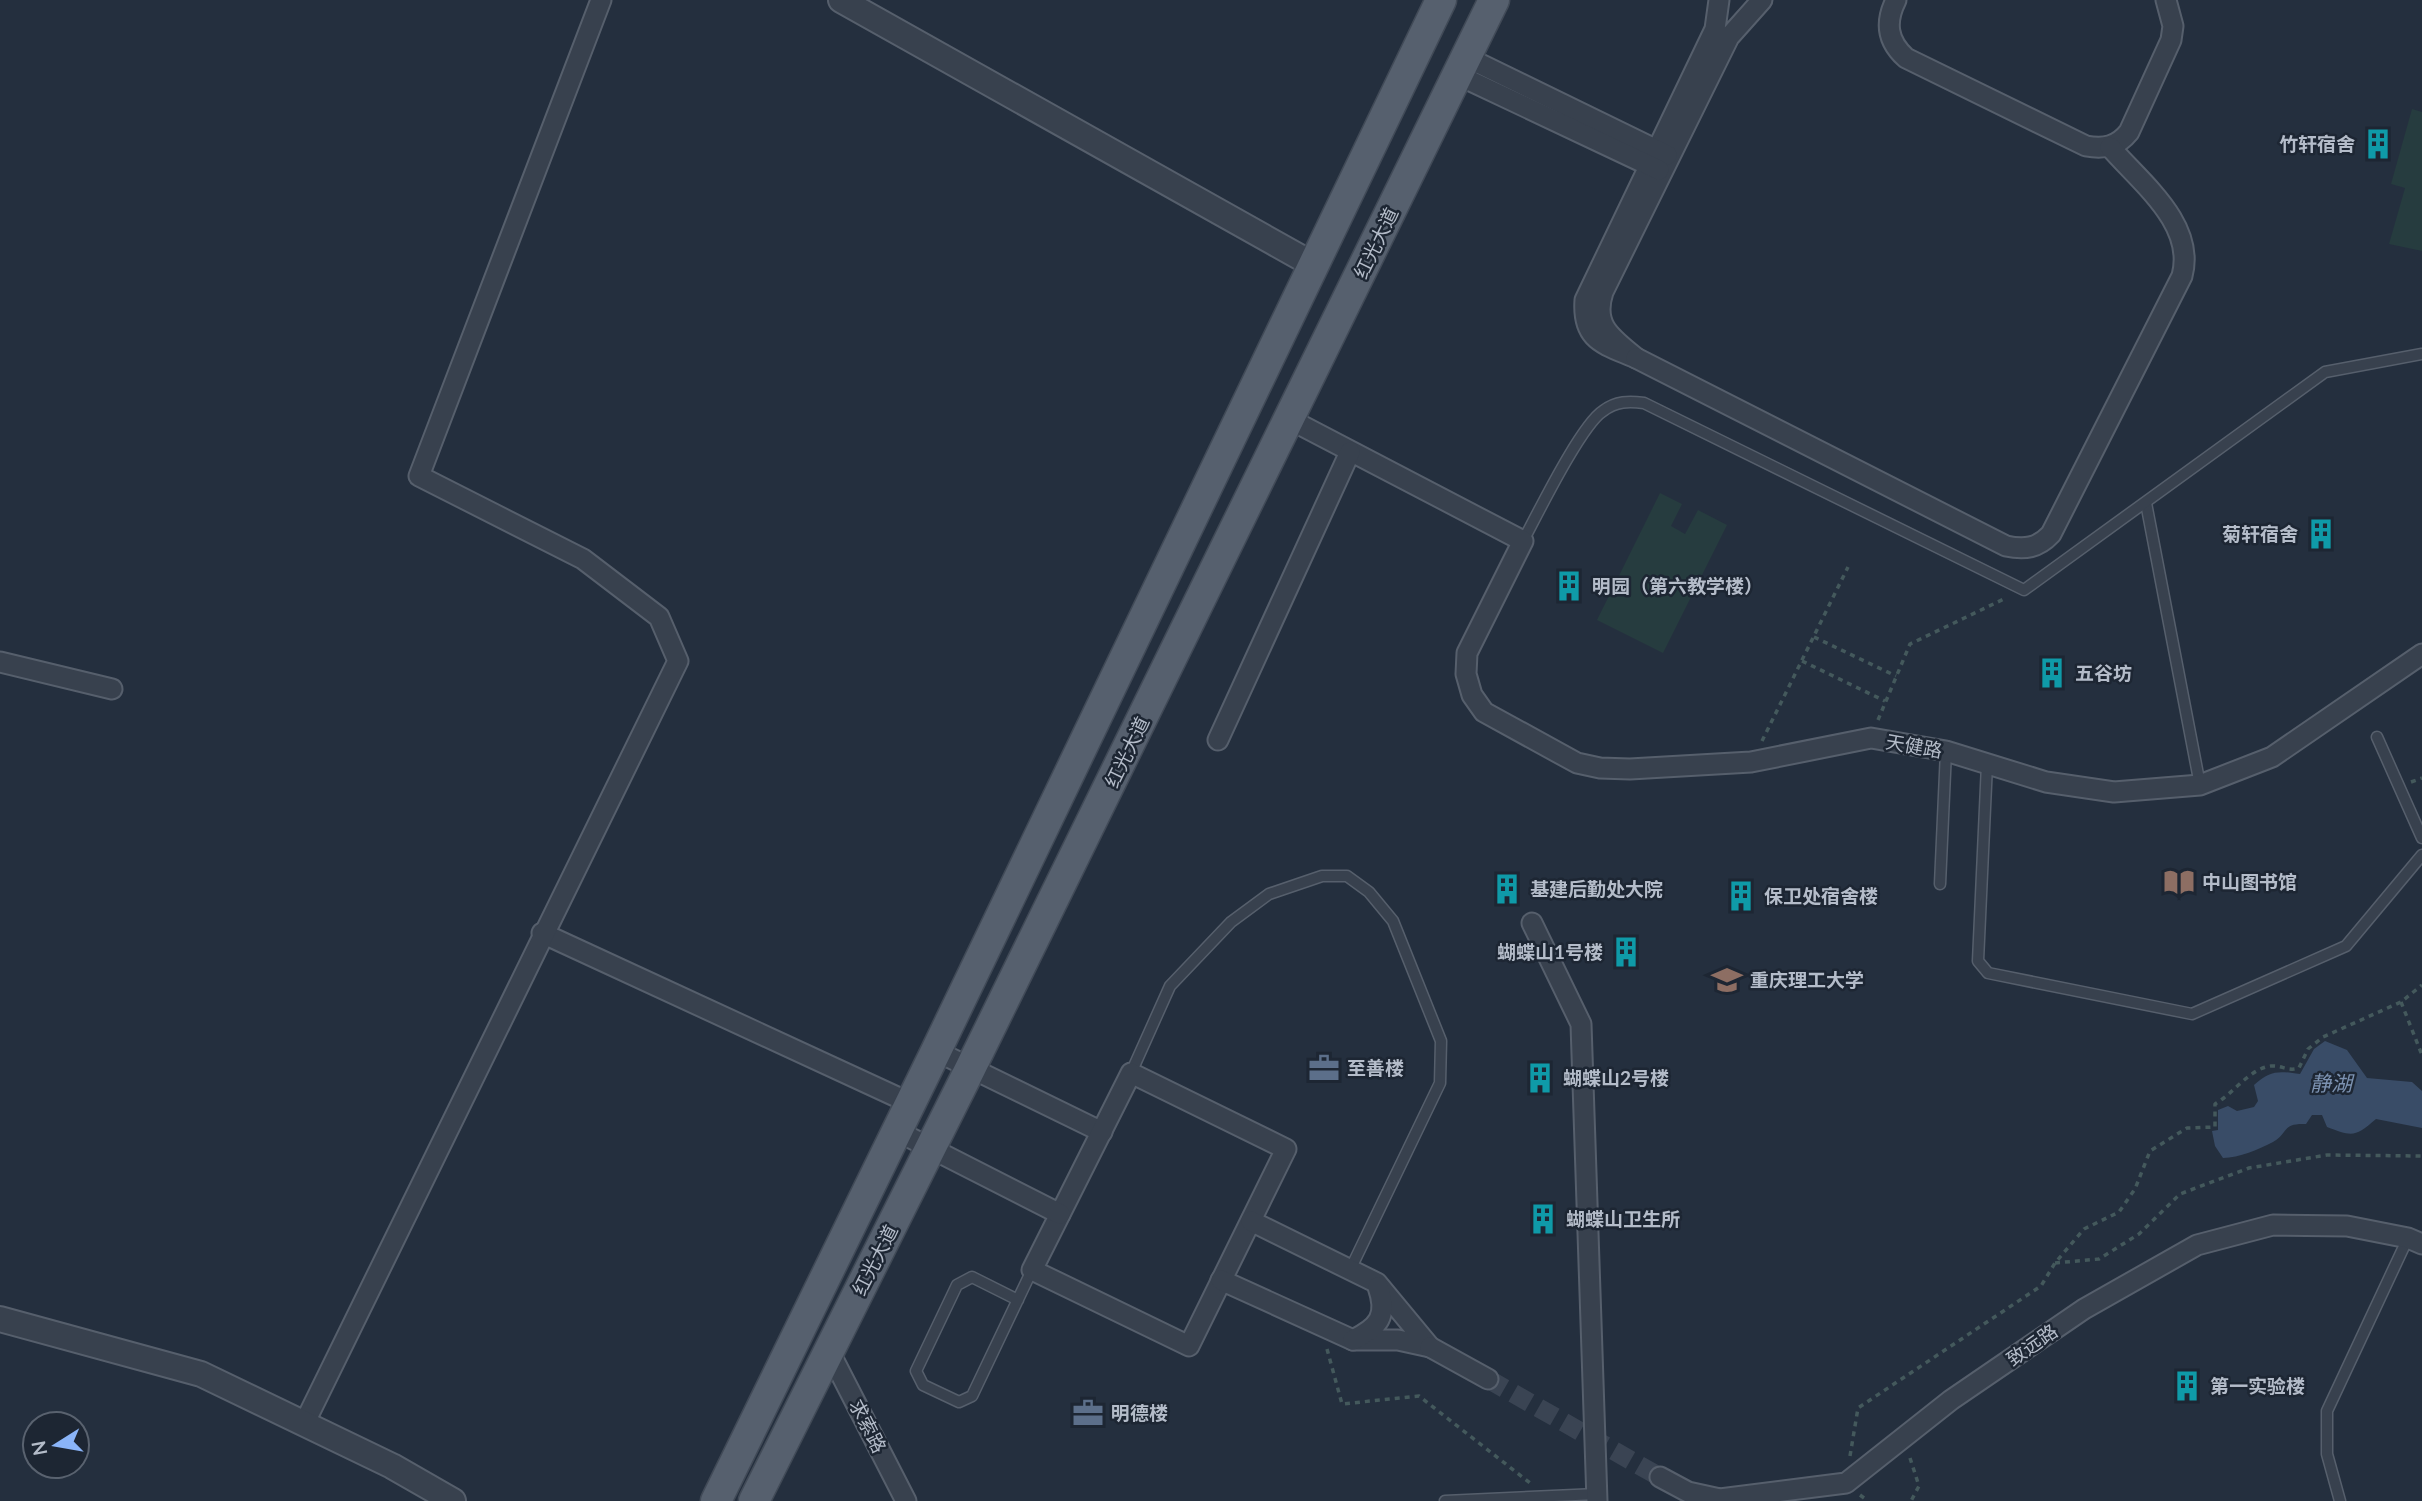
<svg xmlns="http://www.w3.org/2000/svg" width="2422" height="1501" font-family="Lato,'Noto Sans SC',sans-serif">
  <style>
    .green { fill: #263c3f }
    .water { fill: #394c67 }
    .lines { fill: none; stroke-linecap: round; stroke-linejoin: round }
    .minor-tunnel { stroke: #3a4453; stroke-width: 19; stroke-dasharray: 19 10; stroke-linecap: butt }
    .service-casing { stroke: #565f6c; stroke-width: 13 }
    .minor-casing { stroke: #565f6c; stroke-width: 23 }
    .tertiary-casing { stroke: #565f6c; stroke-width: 28 }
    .primary-casing { stroke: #414a57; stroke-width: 33 }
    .path { stroke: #44595c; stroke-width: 3.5; stroke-dasharray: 5 5; stroke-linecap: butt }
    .service { stroke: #38414e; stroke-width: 10 }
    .minor { stroke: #38414e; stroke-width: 19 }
    .tertiary { stroke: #38414e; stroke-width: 24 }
    .primary { stroke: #56606e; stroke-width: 30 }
    .labels { text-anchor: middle; stroke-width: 5; stroke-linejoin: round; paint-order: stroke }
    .poi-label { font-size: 19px; font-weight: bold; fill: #b4bcc9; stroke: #1d2633; text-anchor: start }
    .street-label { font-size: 19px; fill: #b4bcc9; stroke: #1d2633 }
    .water-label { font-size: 21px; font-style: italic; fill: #7c92b1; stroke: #1d2633 }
  </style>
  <rect width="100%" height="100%" fill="#242f3e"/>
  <!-- green -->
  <g class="green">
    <path d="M2412 109 2422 112V251L2389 244 2405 188 2391 184Z"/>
    <path d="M1660 493 1682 504 1671 526 1685 534 1698 510 1727 525 1663 653 1597 620Z"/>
  </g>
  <!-- water -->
  <path class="water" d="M2325 1041 2347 1050 2367 1078 2412 1082 2422 1091V1128L2376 1119C2355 1137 2353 1137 2327 1127L2322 1115H2312L2306 1124C2281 1123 2289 1133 2273 1142 2259 1149 2239 1158 2223 1158L2215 1146 2212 1131 2218 1130V1110L2228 1106 2237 1111 2254 1107 2258 1101 2254 1085C2270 1070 2279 1071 2300 1074L2314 1049Z"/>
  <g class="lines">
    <!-- minor-tunnel -->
    <path class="minor-tunnel" d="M1488 1379 1660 1477"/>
    <!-- service casing -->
    <g class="service-casing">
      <g id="service">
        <path d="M2146 503 2200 785"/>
        <path d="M1523 541C1538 513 1581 425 1603 411 1616 401 1629 401 1644 403L2024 590 2325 372 2422 354"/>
        <path d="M2377 737 2422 838"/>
        <path d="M1987 764 1978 961 1988 973 2192 1014 2346 946 2422 855"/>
        <path d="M1940 884 1946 751"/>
        <path d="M1131 1073 1170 986 1231 922 1269 894 1322 876H1347L1369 892 1393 921 1441 1041 1440 1083 1350 1270"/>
        <path d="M1018 1300 972 1277 957 1285 916 1371 923 1385 959 1402 972 1396 1032 1270"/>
        <path d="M1445 1501 1597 1494"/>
        <path d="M2340 1501 2327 1454V1411L2408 1238"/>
      </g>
    </g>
    <!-- minor casing -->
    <g class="minor-casing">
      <g id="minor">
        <path d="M1719 0 1715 29 1585 300C1582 341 1604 344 1636 358 1612 338 1592 326 1603 292L1729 37 1762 0"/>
        <path d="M1896 0C1885 22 1887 41 1906 58L2086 146C2104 149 2117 147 2129 132L2171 40 2173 26 2166 0"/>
        <path d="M1466 57 1667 155"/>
        <path d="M1458 75 1659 170"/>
        <path d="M1636 358 2006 546C2025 550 2038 548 2051 534L2182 276C2196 224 2141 183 2110 147"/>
        <path d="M1291 420 1523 541 1467 653 1466 674 1472 695 1484 712 1577 763 1600 768 1630 769 1751 762 1871 738 1946 751 2046 782 2114 792 2200 785 2272 757 2422 654"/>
        <path d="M0 662 112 689"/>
        <path d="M1218 740 1350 452"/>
        <path d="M1532 923 1581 1024 1597 1501"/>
        <path d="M542 933 910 1103"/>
        <path d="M936 1051 1102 1132"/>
        <path d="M1131 1073 1286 1149 1189 1346 1032 1270Z"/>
        <path d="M897 1131 1060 1214"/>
        <path d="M1221 1280 1353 1340H1398L1430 1347 1377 1283 1251 1221"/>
        <path d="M1353 1340C1379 1327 1388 1316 1378 1287"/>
        <path d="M1430 1347 1488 1379"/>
        <path d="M829 1351 906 1501"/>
        <path d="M304 1424 678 661 659 617 583 559 419 476 601 0"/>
        <path d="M1660 1477 1688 1492 1720 1499 1846 1483 1951 1400 2084 1309 2197 1245 2273 1225 2347 1226 2408 1238 2422 1244"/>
      </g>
    </g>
    <!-- tertiary casing -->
    <g class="tertiary-casing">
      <g id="tertiary">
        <path d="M841 0 1312 264"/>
        <path d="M0 1319 201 1374 392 1466 453 1501"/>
      </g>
    </g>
    <!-- primary casing -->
    <g class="primary-casing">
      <g id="primary">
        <path d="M716 1501 936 1051 1441 0"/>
        <path d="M754 1501 971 1067 1494 0"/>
      </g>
    </g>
    <!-- path -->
    <g class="path">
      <path d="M1814 637 1896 676"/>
      <path d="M1802 661 1885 701"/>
      <path d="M1878 720 1910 644 2006 598"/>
      <path d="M1762 741 1848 567"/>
      <path d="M2411 782 2422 778"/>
      <path d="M2401 1002 2422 1055"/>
      <path d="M2055 1263 2099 1259 2139 1234 2180 1194 2249 1168 2327 1155 2422 1156"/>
      <path d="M1327 1349 1342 1404 1419 1396 1530 1483"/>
      <path d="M1850 1456 1858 1408 2041 1286 2055 1263 2084 1229 2119 1212 2135 1189 2150 1151 2187 1128 2215 1127V1104C2233 1094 2250 1068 2271 1066 2282 1065 2288 1072 2299 1068L2308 1049 2323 1037 2401 1002 2422 985"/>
      <path d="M1910 1458 1919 1486 1911 1501"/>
      <path d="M1860 1495 1868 1501"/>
    </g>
    <!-- service -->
    <use href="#service" class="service"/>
    <!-- minor -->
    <use href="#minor" class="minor"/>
    <!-- tertiary -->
    <use href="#tertiary" class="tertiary"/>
    <!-- primary -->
    <use href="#primary" class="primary"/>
  </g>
  <!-- icons -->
  <defs>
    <g id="building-bare" transform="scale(2.415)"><path d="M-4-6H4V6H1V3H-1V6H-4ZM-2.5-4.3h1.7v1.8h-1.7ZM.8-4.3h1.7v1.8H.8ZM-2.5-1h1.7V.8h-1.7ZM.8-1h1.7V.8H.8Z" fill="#0f9aa8" stroke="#1d2633" stroke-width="2.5" paint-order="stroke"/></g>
    <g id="library-bare" transform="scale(2.415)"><path d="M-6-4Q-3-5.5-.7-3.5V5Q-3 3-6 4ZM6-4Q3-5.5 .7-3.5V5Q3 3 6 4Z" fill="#8d6e63" stroke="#1d2633" stroke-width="2.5" paint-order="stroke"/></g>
    <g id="university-bare" transform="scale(2.415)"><path d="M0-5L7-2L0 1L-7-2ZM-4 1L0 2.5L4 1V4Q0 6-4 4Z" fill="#8d6e63" stroke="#1d2633" stroke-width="2.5" paint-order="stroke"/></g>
    <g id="office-bare" transform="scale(2.415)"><path d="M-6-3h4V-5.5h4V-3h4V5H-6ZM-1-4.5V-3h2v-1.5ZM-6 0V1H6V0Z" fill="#5c6f8a" stroke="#1d2633" stroke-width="2.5" paint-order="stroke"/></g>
  </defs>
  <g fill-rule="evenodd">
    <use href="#building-bare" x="2378" y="144"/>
    <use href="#building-bare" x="2321" y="534"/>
    <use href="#building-bare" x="1569" y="586"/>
    <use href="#building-bare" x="2052" y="673"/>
    <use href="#library-bare" x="2179" y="882"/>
    <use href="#building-bare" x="1507" y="889"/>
    <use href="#building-bare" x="1741" y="896"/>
    <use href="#building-bare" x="1626" y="952"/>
    <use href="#university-bare" x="1727" y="980"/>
    <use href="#office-bare" x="1324" y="1068"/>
    <use href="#building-bare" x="1540" y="1078"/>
    <use href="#building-bare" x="1543" y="1219"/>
    <use href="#building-bare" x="2187" y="1386"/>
    <use href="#office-bare" x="1088" y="1413"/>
  </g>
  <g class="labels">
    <!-- poi labels -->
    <g class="poi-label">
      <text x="2355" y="151" text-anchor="end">竹轩宿舍</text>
      <text x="2298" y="541" text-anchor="end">菊轩宿舍</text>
      <text x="1592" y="593">明园（第六教学楼）</text>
      <text x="2075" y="680">五谷坊</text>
      <text x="2202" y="889">中山图书馆</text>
      <text x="1530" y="896">基建后勤处大院</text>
      <text x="1764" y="903">保卫处宿舍楼</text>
      <text x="1603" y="959" text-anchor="end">蝴蝶山1号楼</text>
      <text x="1750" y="987">重庆理工大学</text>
      <text x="1347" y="1075">至善楼</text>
      <text x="1563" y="1085">蝴蝶山2号楼</text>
      <text x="1566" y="1226">蝴蝶山卫生所</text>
      <text x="2210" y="1393">第一实验楼</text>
      <text x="1111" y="1420">明德楼</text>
    </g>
    <!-- street labels -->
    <g class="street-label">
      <text transform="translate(1376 243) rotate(-64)" y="7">红光大道</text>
      <text transform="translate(1914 746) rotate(10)" y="7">天健路</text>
      <text transform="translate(1127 752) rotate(-64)" y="7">红光大道</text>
      <text transform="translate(875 1260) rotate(-63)" y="7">红光大道</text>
      <text transform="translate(2032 1345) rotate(-35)" y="7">致远路</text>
      <text transform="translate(868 1426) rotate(63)" y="7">求索路</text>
    </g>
    <!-- water labels -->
    <g class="water-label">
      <text x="2331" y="1091">静湖</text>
    </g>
  </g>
  <!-- north arrow -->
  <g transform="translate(56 1445) rotate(259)"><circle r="33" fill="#1d2633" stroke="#59626f" stroke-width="2"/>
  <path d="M0-5L12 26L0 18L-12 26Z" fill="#8ab4f8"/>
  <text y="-10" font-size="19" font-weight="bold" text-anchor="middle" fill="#b4bcc9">N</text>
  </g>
</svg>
